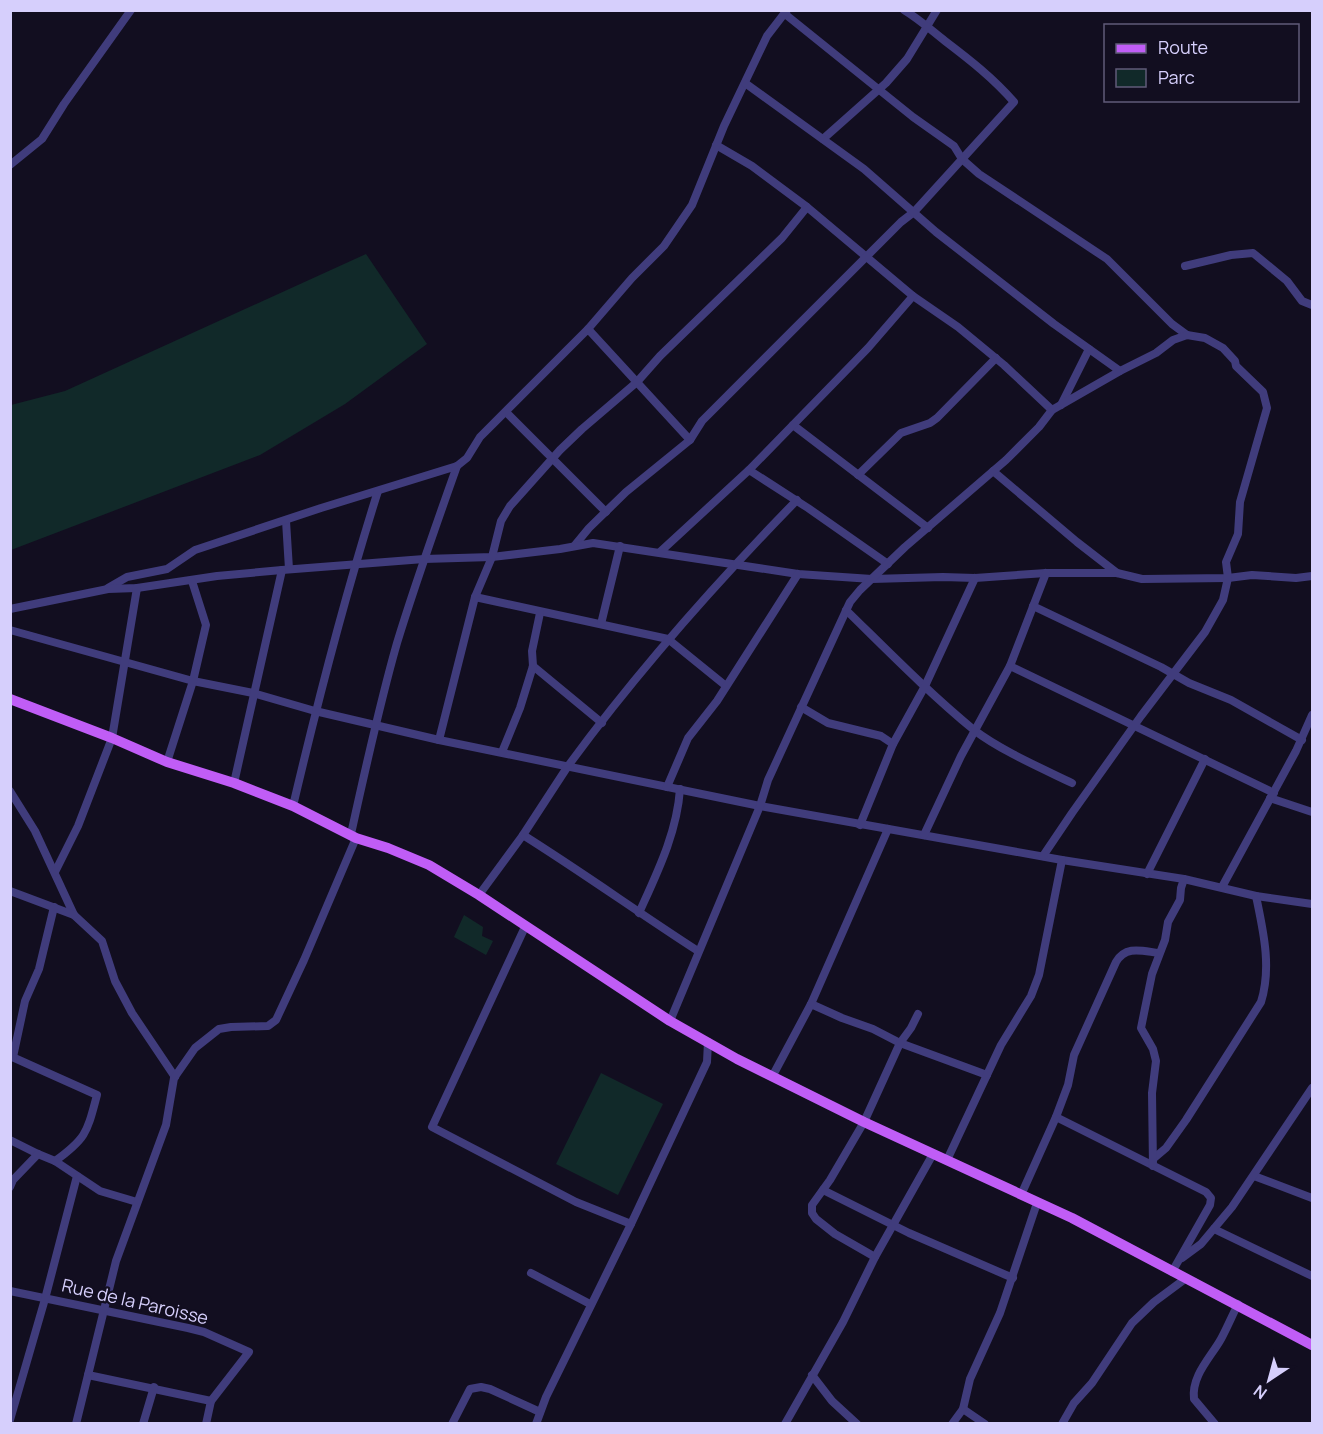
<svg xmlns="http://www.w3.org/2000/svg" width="1323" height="1434" font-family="Manrope,sans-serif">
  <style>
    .green { fill: #112929 }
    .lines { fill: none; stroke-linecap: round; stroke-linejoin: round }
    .minor { stroke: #403c7c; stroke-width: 8 }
    .major { stroke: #c05df6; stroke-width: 10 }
    .labels { text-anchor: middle; stroke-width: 4.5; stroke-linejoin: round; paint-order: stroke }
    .street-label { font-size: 18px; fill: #d6cffc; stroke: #120e20 }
  </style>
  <rect width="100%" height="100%" fill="#120e20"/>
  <!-- green -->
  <g class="green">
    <path d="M366 254 427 344 345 404 260 455 11 550V405L65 391Z"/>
    <path d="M464 915 483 927 482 936 493 941 486 955 454 937Z"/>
    <path d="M601 1073 663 1104 618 1195 556 1164Z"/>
  </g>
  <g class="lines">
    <!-- minor -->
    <g class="minor">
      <path d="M785 14 913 117 954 146 962 159 979 174 1107 259 1172 324 1187 335"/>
      <path d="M823 139 886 83 907 59 937 10"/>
      <path d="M716 145 752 166 807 207 913 296 958 327 1004 365 1052 410"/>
      <path d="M10 165 42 139 64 104 131 10"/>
      <path d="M1185 266 1231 255 1253 253 1287 281 1302 301 1312 305"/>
      <path d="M588 329 632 278 664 246 692 205 724 126 767 36 787 10"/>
      <path d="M1061 405 1089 349"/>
      <path d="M506 412 606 512"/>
      <path d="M793 425 928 528"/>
      <path d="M749 470 868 348 913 296"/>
      <path d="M993 471 1077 542 1117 573"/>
      <path d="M858 475 901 433 930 423 937 418 996 358"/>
      <path d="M286 521 289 569"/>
      <path d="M575 545 589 528 626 492 690 440 702 421 901 222 914 212 1014 102C993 78 970 60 945 41 931 30 919 19 904 10"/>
      <path d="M660 552 749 470 808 508 888 564"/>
      <path d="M108 588 127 577 167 569 195 550 321 508 457 466 467 458 480 437 588 329 690 440"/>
      <path d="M475 597 668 639 726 686"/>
      <path d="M1033 606 1161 667 1189 683 1231 700 1302 740"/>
      <path d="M10 609 108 589 137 588 217 576 282 570 424 559 492 557 560 549 593 543 798 574 872 579 943 577 975 578 1046 573H1117L1142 579 1228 578 1252 575 1296 578 1312 576"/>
      <path d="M846 610C888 651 929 693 974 730 1000 750 1041 768 1072 783"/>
      <path d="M601 624 620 546"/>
      <path d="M10 630 193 681 253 693 315 711 439 740 760 806 1062 860 1184 879 1256 896 1312 904"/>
      <path d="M533 666 602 723"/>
      <path d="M1010 666 1274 793"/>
      <path d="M801 707 828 723 881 736 893 744"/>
      <path d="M439 740 475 597 492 557 501 521 510 506 560 450 582 429 637 382 660 356 782 238 807 207"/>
      <path d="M502 752 520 708 533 666 532 651 540 613"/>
      <path d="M167 762 193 681 206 625 192 581"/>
      <path d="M234 783 282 570"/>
      <path d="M667 787 688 738 717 701 798 574"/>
      <path d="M10 791 35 831 74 915 102 941 115 981 132 1013 175 1077"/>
      <path d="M1270 798 1312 812"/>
      <path d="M293 806C318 700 345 595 378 491"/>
      <path d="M860 825 893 744 925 686 975 578"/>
      <path d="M351 834C365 770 379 706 397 643 415 584 436 525 457 466"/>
      <path d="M924 835 961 756 1010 666 1046 573"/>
      <path d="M1043 856 1072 813 1141 716 1205 632 1223 600 1228 578 1226 562 1238 534 1240 502 1267 408 1263 392 1236 366 1235 361 1223 348 1205 338 1187 335 1173 340 1156 353 1120 371"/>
      <path d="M55 872 78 826 112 738 137 588"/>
      <path d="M1147 874 1205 759"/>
      <path d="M1222 887 1296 751 1312 715"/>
      <path d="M10 891 74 915"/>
      <path d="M479 895 523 835"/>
      <path d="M639 913C657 873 677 833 680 789"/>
      <path d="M525 927 432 1127 576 1202 631 1224"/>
      <path d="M698 951C639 913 582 872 523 835 538 812 553 789 568 766 637 672 715 584 797 500"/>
      <path d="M811 1004 842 1018 873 1029 900 1043 987 1075"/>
      <path d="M670 1021 760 806 768 780 850 602 860 590 905 547 1006 460 1039 427 1052 410 1120 371 1054 324 936 232 864 169 745 83"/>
      <path d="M10 1056 97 1095C87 1132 87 1138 55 1161"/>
      <path d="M13 1057 25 1001 39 969 54 907"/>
      <path d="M772 1077 811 1004 888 829"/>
      <path d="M1056 1117 1206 1192 1211 1198 1210 1205 1172 1272"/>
      <path d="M10 1140 38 1154 55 1161 100 1191 137 1202"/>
      <path d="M1153 1159 1166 1148 1186 1120 1261 1002C1272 967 1263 930 1256 896"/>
      <path d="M947 1160 1001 1045 1031 996 1039 975 1062 860"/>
      <path d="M1153 1166 1152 1093 1156 1061 1153 1049 1141 1028 1152 974 1165 940 1168 922 1180 900 1181 888 1184 879"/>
      <path d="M1254 1176 1312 1198"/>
      <path d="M10 1187 13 1180 38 1154"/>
      <path d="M823 1190 909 1233 1013 1278"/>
      <path d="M1021 1195 1056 1117 1068 1085 1074 1055 1116 962C1126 945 1142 951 1159 953"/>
      <path d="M1214 1229 1312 1276"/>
      <path d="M875 1257 835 1234 816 1219 812 1213V1205L830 1180 864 1122 900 1043 911 1028 918 1014"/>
      <path d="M1182 1258 1201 1244 1232 1207 1312 1088"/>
      <path d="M531 1273 590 1304"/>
      <path d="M10 1291 188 1328 204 1332 249 1352 211 1401 206 1424"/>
      <path d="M88 1375 211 1401"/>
      <path d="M812 1375 832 1401 857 1424"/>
      <path d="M963 1409 985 1424"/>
      <path d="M10 1420 45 1299 77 1176"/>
      <path d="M76 1424 116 1261 166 1125 174 1078 195 1048 219 1029 231 1027 268 1026 276 1020 304 960 356 838"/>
      <path d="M143 1424 154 1387"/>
      <path d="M452 1424 470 1389 481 1387 490 1389 540 1412"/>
      <path d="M536 1424 546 1397 631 1224 707 1062 708 1042"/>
      <path d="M785 1424 843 1322 875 1257 933 1154"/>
      <path d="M952 1424 963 1409 970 1379 1000 1313 1037 1203"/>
      <path d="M1062 1424 1074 1403 1092 1383 1132 1323 1154 1302 1185 1279"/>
      <path d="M1215 1424 1194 1399C1191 1376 1211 1357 1221 1339 1227 1328 1232 1316 1238 1304"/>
    </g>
    <!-- major -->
    <path class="major" d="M10 699 112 738 167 762 234 783 293 806 356 838 388 848 429 865 479 895 670 1021 737 1059 864 1122 1072 1218 1312 1345"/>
  </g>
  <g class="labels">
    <!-- street labels -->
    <g class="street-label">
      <text transform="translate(135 1302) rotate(13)" y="6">Rue de la Paroisse</text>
    </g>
  </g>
  <!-- border -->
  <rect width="1323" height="1434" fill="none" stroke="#d6cffc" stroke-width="24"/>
  <!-- legend -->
  <rect x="1104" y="24" width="195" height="78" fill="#120e20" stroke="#605b78" stroke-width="1.5"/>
  <rect x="1116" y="44" width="30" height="9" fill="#c05df6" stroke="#605b78" stroke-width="1.5"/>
  <text x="1158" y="54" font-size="18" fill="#d6cffc">Route</text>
  <rect x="1116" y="69" width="30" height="18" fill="#112929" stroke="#605b78" stroke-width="1.5"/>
  <text x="1158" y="84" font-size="18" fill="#d6cffc">Parc</text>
  <!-- north arrow -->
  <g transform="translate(1269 1380) rotate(216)" stroke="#120e20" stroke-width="4.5" paint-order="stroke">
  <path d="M0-4.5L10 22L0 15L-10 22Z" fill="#d6cffc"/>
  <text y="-9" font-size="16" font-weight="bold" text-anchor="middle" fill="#d6cffc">N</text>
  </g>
</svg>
